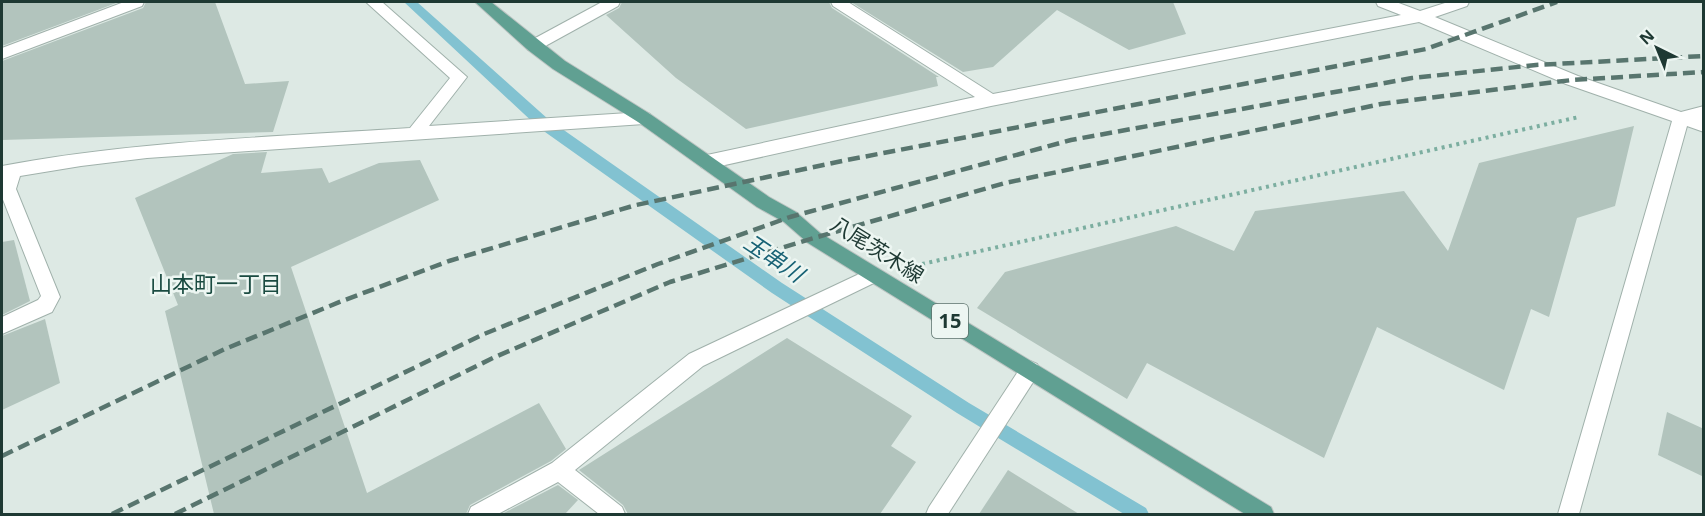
<svg xmlns="http://www.w3.org/2000/svg" width="1705" height="516" font-family="'Noto Sans','Noto Sans JP',sans-serif">
  <style>
    .lines { fill: none; stroke-linecap: round; stroke-linejoin: round }
    .stream { fill: #82c2d1; fill-rule: evenodd }
    .building { fill: #b2c4bd }
    .minor-casing { stroke: #a0b1ab; stroke-width: 2 }
    .primary-casing { stroke: #bcc4c2; stroke-width: 2 }
    .path { stroke: #7caea0; stroke-width: 4; stroke-dasharray: 3 4.5; stroke-linecap: butt }
    .minor { fill: #fff; fill-rule: evenodd }
    .primary { fill: #60a092; fill-rule: evenodd }
    .rail { stroke: #58756e; stroke-width: 4.5; stroke-dasharray: 12 6; stroke-linecap: butt }
    .labels { text-anchor: middle; stroke-width: 5; stroke-linejoin: round; paint-order: stroke }
    .shield { fill: #edf6f2; stroke: #5c726c; stroke-width: 1.5 }
    .shield-label { font-size: 20px; font-weight: bold; fill: #1e3933 }
    .street-label { font-size: 21px; fill: #1e3933; stroke: #edf6f2 }
    .water-label { font-size: 22px; font-style: italic; fill: #186275; stroke: #edf6f2 }
    .neighbourhood-label { font-size: 22px; fill: #1a4b41; stroke: #edf6f2 }
  </style>
  <rect width="100%" height="100%" fill="#dde9e4"/>
  <g class="lines">
    <!-- stream -->
    <path class="stream" d="M404 2H417L548 119 782 283 969 403 1146 508 1149 514H1124L957 413 772 293 538 127Z"/>
  </g>
  <!-- building -->
  <g class="building">
    <path d="M2 2H119L2 46Z"/>
    <path d="M146 2H215L245 84 289 81 273 132 2 140V61L143 8Z"/>
    <path d="M622 2H829L832 8 939 77H936L938 86 746 129 676 78 606 15 619 8Z"/>
    <path d="M851 2H1173L1186 34 1129 50 1057 10 993 67 963 72Z"/>
    <path d="M1634 126 1615 206 1577 218 1549 317 1531 309 1504 390 1377 327 1324 458 1147 363 1127 399 977 308 1005 272 1176 226 1234 251 1255 211 1404 191 1448 251 1479 163Z"/>
    <path d="M267 152 261 173 322 168 329 183 379 163 420 160 439 200 291 267 367 493 539 403 566 449 551 461 470 505 466 514H214L165 311 178 305 135 198 233 154Z"/>
    <path d="M14 240 30 301 2 315V242Z"/>
    <path d="M45 319 60 383 2 410V336Z"/>
    <path d="M787 338 912 416 891 446 916 462 880 514H628L623 505 579 470Z"/>
    <path d="M1667 412 1704 429V477L1658 455Z"/>
    <path d="M1008 470 1079 514H979Z"/>
    <path d="M558 485 578 500 565 514H502Z"/>
  </g>
  <g class="lines">
    <!-- minor casing -->
    <g class="minor-casing">
      <g id="minor">
        <path d="M124 2H144L142 6 2 59V48Z"/>
        <path d="M366 2H382L467 77 429 126 644 112 650 114 652 118 650 122 644 124 147 158 81 166 20 176 16 189 60 297 52 312 2 334V317L38 300 41 296 2 197V166C135 141 273 137 410 128L450 78Z"/>
        <path d="M602 2H620L618 6 538 50H528L525 46 528 42Z"/>
        <path d="M831 2H848L993 94 1401 15 1378 6 1376 2H1396L1420 11 1448 2H1469L1467 6 1435 17 1578 76 1681 112 1704 106V118L1702 119H1704V132L1687 126 1579 514H1558L1672 121 1566 84 1419 22 991 106 707 169 701 167 699 162 701 157 707 155 975 97 833 6Z"/>
        <path d="M874 267 880 270 883 275 880 280 703 366 575 470 622 507 625 514H599L558 482 498 514H468L471 507 552 463 689 354Z"/>
        <path d="M1030 361 1037 364 1040 370 1037 376 948 514H926L929 507 1023 364Z"/>
      </g>
    </g>
    <!-- primary casing -->
    <g class="primary-casing">
      <path id="primary" d="M475 2H491L565 61 650 114 769 197 796 212 820 233 1271 507 1274 514H1245L808 243 784 222 757 207 638 122 553 69 528 50Z"/>
    </g>
    <!-- path -->
    <path class="path" d="M922 264 1579 117"/>
    <!-- minor -->
    <use href="#minor" class="minor"/>
    <!-- primary -->
    <use href="#primary" class="primary"/>
    <!-- rail -->
    <g class="rail">
      <path d="M2 456 225 349 342 301 449 261 636 205 847 160 1426 49 1557 2"/>
      <path d="M112 514 484 334 658 264 790 217 1071 140 1412 78 1536 65 1704 56"/>
      <path d="M175 514 495 357 670 282 814 238 1005 183 1381 104 1572 80 1704 72"/>
    </g>
  </g>
  <g class="labels">
    <!-- shield labels -->
    <rect class="shield" x="932" y="304" width="36" height="34" rx="4.5"/>
    <g class="shield-label">
      <text x="950" y="328">15</text>
    </g>
    <!-- street labels -->
    <g class="street-label">
      <text transform="translate(877 250) rotate(32)" y="7">八尾茨木線</text>
    </g>
    <!-- water labels -->
    <g class="water-label">
      <text transform="translate(774 258) rotate(34)" y="8">玉串川</text>
    </g>
    <!-- neighbourhood labels -->
    <g class="neighbourhood-label">
      <text x="216" y="292">山本町一丁目</text>
    </g>
  </g>
  <!-- border -->
  <rect width="1705" height="516" fill="none" stroke="#1e3933" stroke-width="6"/>
  <!-- north arrow -->
  <g transform="translate(1657 48) rotate(317)" stroke="#edf6f2" stroke-width="4.5" paint-order="stroke">
  <path d="M0-4.5L10 22L0 15L-10 22Z" fill="#1e3933"/>
  <text y="-9" font-size="16" font-weight="bold" text-anchor="middle" fill="#1e3933">N</text>
  </g>
</svg>
